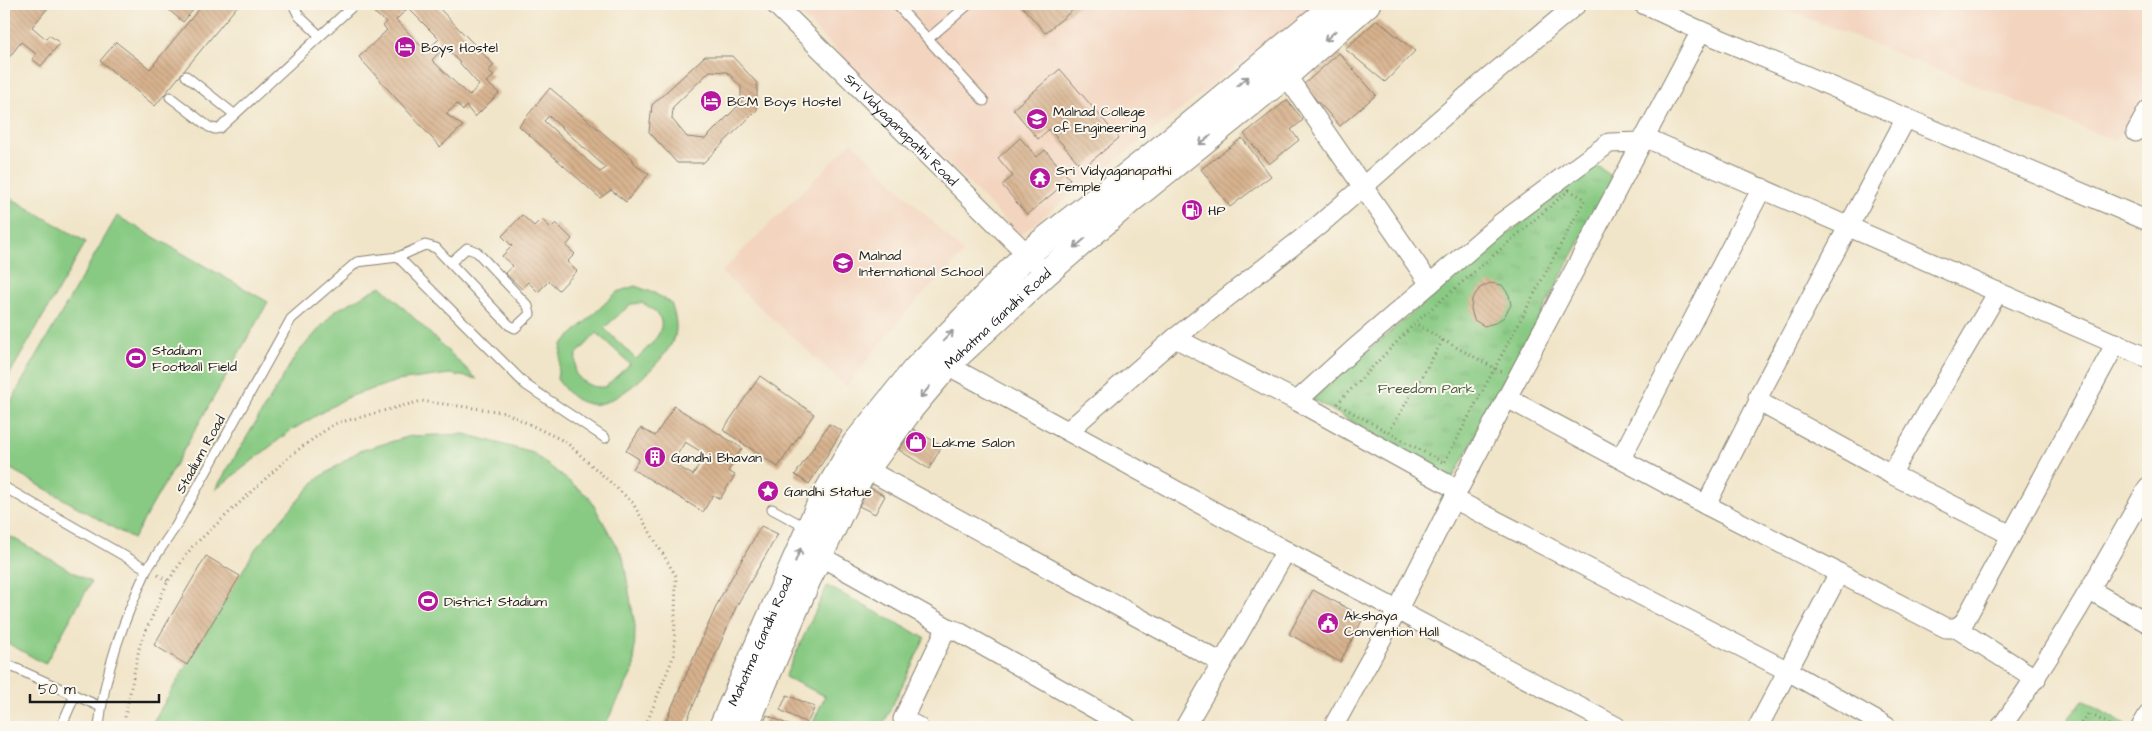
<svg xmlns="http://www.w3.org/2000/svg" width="2152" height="731" font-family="'Architects Daughter',sans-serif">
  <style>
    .built { fill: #f3d4bf }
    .grass { fill: #88ca83; stroke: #527350; fill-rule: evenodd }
    .park { fill: url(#park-tufts); stroke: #527350 }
    .building { fill: url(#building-back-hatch); fill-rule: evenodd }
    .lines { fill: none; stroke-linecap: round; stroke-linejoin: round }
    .lane-casing { stroke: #868072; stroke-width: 11 }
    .street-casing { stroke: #868072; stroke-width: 21 }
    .secondary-casing { stroke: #868072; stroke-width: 28 }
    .path { stroke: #868072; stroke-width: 3; stroke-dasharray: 1 4; stroke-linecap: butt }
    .lane { stroke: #fff; stroke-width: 9 }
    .street { stroke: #fff; stroke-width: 19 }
    .secondary { stroke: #fff; stroke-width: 26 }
    .oneway { stroke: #999 }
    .labels { text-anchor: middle; stroke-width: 4; stroke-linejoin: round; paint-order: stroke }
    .poi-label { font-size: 14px; fill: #1c1c1c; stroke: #fbf7ec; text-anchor: start }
    .street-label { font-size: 14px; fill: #1c1c1c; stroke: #fbf7ec }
    .park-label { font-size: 14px; fill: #425940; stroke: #fbf7ec }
  </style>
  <defs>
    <pattern id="park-tufts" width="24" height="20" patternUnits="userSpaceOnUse" patternTransform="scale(1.25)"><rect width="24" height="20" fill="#88ca83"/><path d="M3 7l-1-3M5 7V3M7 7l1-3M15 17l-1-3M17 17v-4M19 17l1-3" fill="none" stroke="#75ad71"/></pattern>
    <pattern id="building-back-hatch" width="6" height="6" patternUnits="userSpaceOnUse" patternTransform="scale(1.25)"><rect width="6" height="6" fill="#d7b28e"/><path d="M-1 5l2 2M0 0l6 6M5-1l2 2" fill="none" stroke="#b8987a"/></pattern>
  </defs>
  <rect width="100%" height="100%" fill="#fbf7ec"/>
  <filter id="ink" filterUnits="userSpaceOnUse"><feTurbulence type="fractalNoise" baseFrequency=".02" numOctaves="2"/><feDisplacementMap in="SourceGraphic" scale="10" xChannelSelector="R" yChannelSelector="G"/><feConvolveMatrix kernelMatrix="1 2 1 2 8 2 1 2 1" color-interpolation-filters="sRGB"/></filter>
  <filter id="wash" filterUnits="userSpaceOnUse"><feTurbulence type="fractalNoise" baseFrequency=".0096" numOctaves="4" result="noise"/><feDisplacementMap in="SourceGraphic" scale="20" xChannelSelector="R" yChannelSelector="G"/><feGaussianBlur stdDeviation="1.12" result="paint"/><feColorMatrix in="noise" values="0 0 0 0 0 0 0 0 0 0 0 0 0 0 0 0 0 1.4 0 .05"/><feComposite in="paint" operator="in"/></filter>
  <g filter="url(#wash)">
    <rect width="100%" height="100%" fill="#f1e5c9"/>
    <!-- built -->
    <g class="built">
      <path d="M790 4H1316L1020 235Z"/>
      <path d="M1772 4H2148V84L2116 141Z"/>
      <path d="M852 142 964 253 907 311 846 386 721 272Z"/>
    </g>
    <!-- grass -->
    <g class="grass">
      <path d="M4 194 86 242 4 384Z"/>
      <path d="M117 216 268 302 133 539 4 465V413Z"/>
      <path d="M381 286 477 379 450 374 397 381 348 397 290 431 215 490 296 355 335 311Z"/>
      <path d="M635 286 654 293 671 303C675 315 679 329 673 341 663 362 614 410 589 404 573 401 566 391 557 379L562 344 617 292ZM642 303C678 321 656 340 636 359L604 328 631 304ZM597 333 630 364 605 387C591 388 584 384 575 373L576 355Z"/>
      <path d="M465 434 533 453 589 497 623 557 635 626 634 669 604 727H150L256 548 316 480 359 451 411 436Z"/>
      <path d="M4 533 91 582 45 664 4 641Z"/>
      <path d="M827 586 925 638 882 727H811L825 696 785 677Z"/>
    </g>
    <!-- park -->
    <g class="park">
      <path d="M1596 165 1614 178 1453 478 1312 399 1471 262Z"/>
      <path d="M2083 700 2127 726 2126 727H2062Z"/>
    </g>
    <g id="blocks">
      <!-- building -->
      <g class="building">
        <path d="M13 4H51L32 27 46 39 49 35 60 43 41 66 32 59 36 54 21 42 4 64V5L8 9Z"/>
        <path d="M162 4H198L183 22Z"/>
        <path d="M203 4H239L155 106 100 61 116 42 150 69Z"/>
        <path d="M379 4H435L494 65 488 72 494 76 486 82 499 93 475 117 466 106 463 111 457 104 446 114 463 126 440 147 359 57 387 30 383 26 386 22 372 11ZM408 8 439 39 426 51 396 20ZM445 46 479 85 469 96 432 60Z"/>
        <path d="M1020 4H1080L1045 33Z"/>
        <path d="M1377 20 1415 51 1385 82 1345 49Z"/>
        <path d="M1339 53 1376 95 1340 126 1303 85Z"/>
        <path d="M705 56H732L757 83V110L703 163H677L649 132 652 105ZM710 71 727 72 741 87V103L705 139 687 137 672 119 673 107Z"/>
        <path d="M1060 69 1119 138 1083 168 1049 129 1038 139 1013 109Z"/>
        <path d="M550 88 632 158 635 165 649 174 626 202 611 190 600 198 519 126ZM549 116 606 168 600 172 544 121Z"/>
        <path d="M1287 100 1303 120 1291 130 1299 140 1269 164 1244 134Z"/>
        <path d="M1020 138 1037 157 1045 150 1070 179 1027 215 1002 185 1013 176 998 158Z"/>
        <path d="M1242 138 1271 176 1230 207 1201 169Z"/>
        <path d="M522 215 534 226 541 219 551 228 556 223 572 239 566 246 575 254 567 262 577 271 559 290 549 281 538 292 528 282 522 289 505 273 513 266 502 256 512 246 502 236Z"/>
        <path d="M1490 283 1502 285 1509 295 1511 305 1504 317 1495 323 1484 326 1474 320 1471 309 1472 299 1480 288Z"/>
        <path d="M760 376 814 414 778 467 723 430Z"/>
        <path d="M674 406 742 448 728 471 735 475 720 499 713 495 703 512 633 469 639 459 626 451 641 428 655 436ZM685 442 705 454 693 475 672 463Z"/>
        <path d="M829 424 842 431 809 484 795 475Z"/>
        <path d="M913 429 942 446 929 469 899 450Z"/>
        <path d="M869 487 885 496 875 514 859 506Z"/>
        <path d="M761 526 778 534 737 605 684 727H663L720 598Z"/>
        <path d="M206 556 240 576 187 665 154 645Z"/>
        <path d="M1313 590 1364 617 1340 662 1289 634Z"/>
        <path d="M787 695 815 707 807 723 780 710Z"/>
        <path d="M767 715 793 727H762Z"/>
      </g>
    </g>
  </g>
  <g filter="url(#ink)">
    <use href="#blocks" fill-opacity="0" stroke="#868072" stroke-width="1"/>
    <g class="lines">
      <!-- lane casing -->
      <g class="lane-casing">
        <g id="lane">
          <path d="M293 4 299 16 319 35"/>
          <path d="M896 4 984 101"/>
          <path d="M928 39 969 4"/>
          <path d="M186 76 234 114"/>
          <path d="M170 97 209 127 215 129 220 128 355 4"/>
          <path d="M398 257 526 385 605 438"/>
          <path d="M4 487 147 569 176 526 291 319 357 262 398 257 425 245 436 248 509 325 515 328 530 314 528 306 477 252 467 248 450 263"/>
          <path d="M772 509 807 528"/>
          <path d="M4 663 101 707"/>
          <path d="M61 727 75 695"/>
          <path d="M99 727C104 671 124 620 147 569"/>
        </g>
      </g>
      <!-- street casing -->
      <g class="street-casing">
        <g id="street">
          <path id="s1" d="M775 4 1035 262"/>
          <path d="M1643 4 1701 31 2148 221"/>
          <path d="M1286 75 1430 284"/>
          <path d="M1906 118 1758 397 1759 401 1763 404 1891 474 2011 535"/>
          <path d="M2136 132 2148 110"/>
          <path d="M1644 137 2148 358"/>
          <path d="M938 360 1286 551 1617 727"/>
          <path d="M1507 398 1706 505 1946 628H1956L2036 679"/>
          <path d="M1297 401 1175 338 1318 226 1468 95 1577 4"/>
          <path d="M1069 430 1175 338"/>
          <path d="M1621 458 1762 188"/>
          <path d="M866 469 1222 663 1185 727"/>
          <path d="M1891 474 1998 292"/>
          <path d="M1458 490 1297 401 1354 349 1501 223 1609 143 1642 142"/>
          <path d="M1454 499 1788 671 1887 727"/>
          <path d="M1706 505 1759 401"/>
          <path d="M820 556 950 629"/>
          <path d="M2090 590 2148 623"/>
          <path d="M1956 628 1964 622 2116 343"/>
          <path d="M1222 663 1286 551"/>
          <path d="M918 727 903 719 944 633 950 629 957 631 1127 727"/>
          <path d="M1333 727 1397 611 1458 490 1701 31"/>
          <path d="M1758 727 1839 573"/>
          <path d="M2001 727C2056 651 2102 569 2148 487"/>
          <path d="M2141 727 2148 715"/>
        </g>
      </g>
      <!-- secondary casing -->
      <g class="secondary-casing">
        <g id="secondary">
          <path id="s2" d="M722 727 820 504 855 444 915 370 1027 254 1147 160 1336 4"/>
          <path id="s3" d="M745 727 808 579 852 489 911 408 947 365 1045 274 1134 197 1286 75 1367 4"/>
        </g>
      </g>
      <!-- path -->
      <g class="path">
        <path d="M1569 190 1585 199 1444 463 1337 404 1415 323Z"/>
        <path d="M1443 340 1502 372"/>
        <path d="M1389 432 1443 340 1415 323"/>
        <path d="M158 575 168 581"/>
        <path d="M123 727 140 644 168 581 192 547 291 455 334 424 421 401 504 412 566 442 632 502 676 576 674 655 645 727"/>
        <path d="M2078 727 2089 713 2113 727"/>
      </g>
      <!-- lane -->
      <use href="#lane" class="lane"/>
      <!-- street -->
      <use href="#street" class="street"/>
      <!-- secondary -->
      <use href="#secondary" class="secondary"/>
    </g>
    <!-- one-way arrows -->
    <defs><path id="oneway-shaft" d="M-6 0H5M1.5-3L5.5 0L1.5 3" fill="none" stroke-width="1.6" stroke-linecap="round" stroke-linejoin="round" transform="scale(1.25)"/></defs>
    <g class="oneway">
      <use href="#oneway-shaft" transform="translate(1330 36) rotate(138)"/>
      <use href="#oneway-shaft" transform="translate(1243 81) rotate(-39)"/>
      <use href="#oneway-shaft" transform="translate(1205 140) rotate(141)"/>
      <use href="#oneway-shaft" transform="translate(1080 243) rotate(139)"/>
      <use href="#oneway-shaft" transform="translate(948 336) rotate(-46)"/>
      <use href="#oneway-shaft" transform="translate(925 392) rotate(130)"/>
      <use href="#oneway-shaft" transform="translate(798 555) rotate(-67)"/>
    </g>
  </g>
  <!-- icons -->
  <defs>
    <g id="hotel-disc" transform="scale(1.125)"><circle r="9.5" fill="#b5179e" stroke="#fbf7ec"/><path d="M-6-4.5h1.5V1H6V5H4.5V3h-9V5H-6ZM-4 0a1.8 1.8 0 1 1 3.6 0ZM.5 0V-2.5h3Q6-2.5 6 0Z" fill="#fff"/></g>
    <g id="university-disc" transform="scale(1.125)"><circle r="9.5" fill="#b5179e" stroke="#fbf7ec"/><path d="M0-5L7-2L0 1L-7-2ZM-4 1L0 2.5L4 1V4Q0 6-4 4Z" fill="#fff"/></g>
    <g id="temple-disc" transform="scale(1.125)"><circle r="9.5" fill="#b5179e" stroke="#fbf7ec"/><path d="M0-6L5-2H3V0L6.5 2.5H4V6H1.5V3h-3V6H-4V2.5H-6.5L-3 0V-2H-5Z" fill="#fff"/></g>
    <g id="fuel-disc" transform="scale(1.125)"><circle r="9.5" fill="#b5179e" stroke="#fbf7ec"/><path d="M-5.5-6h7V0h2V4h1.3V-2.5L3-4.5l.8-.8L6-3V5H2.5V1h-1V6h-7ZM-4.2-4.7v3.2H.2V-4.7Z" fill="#fff"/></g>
    <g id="school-disc" transform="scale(1.125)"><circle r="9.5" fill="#b5179e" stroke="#fbf7ec"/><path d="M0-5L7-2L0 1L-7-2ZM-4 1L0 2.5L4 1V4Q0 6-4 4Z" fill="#fff"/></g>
    <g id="stadium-disc" transform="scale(1.125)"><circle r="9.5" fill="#b5179e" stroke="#fbf7ec"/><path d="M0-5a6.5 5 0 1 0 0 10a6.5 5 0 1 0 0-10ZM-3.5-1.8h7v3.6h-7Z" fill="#fff"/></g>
    <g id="shop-disc" transform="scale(1.125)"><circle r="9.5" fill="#b5179e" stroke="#fbf7ec"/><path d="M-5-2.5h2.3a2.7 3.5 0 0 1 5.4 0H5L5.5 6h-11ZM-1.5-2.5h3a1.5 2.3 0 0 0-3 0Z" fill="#fff"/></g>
    <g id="building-disc" transform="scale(1.125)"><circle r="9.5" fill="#b5179e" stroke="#fbf7ec"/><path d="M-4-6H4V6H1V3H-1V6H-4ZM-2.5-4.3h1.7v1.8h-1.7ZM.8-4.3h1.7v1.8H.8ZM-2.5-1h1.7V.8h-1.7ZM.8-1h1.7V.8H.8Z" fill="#fff"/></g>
    <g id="sight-disc" transform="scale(1.125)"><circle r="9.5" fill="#b5179e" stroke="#fbf7ec"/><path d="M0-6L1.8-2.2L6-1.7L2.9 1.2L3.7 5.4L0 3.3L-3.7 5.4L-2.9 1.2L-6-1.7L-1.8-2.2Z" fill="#fff"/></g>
    <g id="civic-disc" transform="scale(1.125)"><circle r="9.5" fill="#b5179e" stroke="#fbf7ec"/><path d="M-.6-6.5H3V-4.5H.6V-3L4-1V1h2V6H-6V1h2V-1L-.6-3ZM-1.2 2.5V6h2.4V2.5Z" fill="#fff"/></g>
  </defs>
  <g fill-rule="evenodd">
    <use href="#hotel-disc" x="405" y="47"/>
    <use href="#hotel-disc" x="711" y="101"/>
    <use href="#university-disc" x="1037" y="119"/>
    <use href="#temple-disc" x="1040" y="178"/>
    <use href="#fuel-disc" x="1192" y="210"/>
    <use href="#school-disc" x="843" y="263"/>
    <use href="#stadium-disc" x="136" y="358"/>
    <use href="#shop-disc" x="916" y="442"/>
    <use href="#building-disc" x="655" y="457"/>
    <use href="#sight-disc" x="768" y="491"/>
    <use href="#stadium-disc" x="428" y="601"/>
    <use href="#civic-disc" x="1328" y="623"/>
  </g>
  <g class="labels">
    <!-- poi labels -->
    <g class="poi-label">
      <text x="421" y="52">Boys Hostel</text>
      <text x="727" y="106">BCM Boys Hostel</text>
      <text x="1053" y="116">Malnad College<tspan x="1053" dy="16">of Engineering</tspan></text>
      <text x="1056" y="175">Sri Vidyaganapathi<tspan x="1056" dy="16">Temple</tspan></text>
      <text x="1208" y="215">HP</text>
      <text x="859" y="260">Malnad<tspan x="859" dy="16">International School</tspan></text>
      <text x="152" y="355">Stadium<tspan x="152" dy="16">Football Field</tspan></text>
      <text x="932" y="447">Lakme Salon</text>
      <text x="671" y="462">Gandhi Bhavan</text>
      <text x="784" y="496">Gandhi Statue</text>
      <text x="444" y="606">District Stadium</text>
      <text x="1344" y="620">Akshaya<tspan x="1344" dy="16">Convention Hall</tspan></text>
    </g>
    <!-- street labels -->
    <g class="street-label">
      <text dy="5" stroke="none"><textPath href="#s1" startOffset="178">Sri Vidyaganapathi Road</textPath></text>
      <text dy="5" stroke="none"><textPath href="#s3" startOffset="486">Mahatma Gandhi Road</textPath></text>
      <text transform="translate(200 454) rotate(-61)" y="5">Stadium Road</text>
      <text dy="5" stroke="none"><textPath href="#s2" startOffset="94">Mahatma Gandhi Road</textPath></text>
    </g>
    <!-- park labels -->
    <g class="park-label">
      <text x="1426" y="393">Freedom Park</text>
    </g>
  </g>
  <!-- margin -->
  <rect width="2152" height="731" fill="none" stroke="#fbf7ec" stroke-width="20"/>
  <!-- scale -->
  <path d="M30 694v8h129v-8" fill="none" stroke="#1c1c1c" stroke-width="2.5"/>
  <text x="38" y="694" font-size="15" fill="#1c1c1c" stroke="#fbf7ec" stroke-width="4" paint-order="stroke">50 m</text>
</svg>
